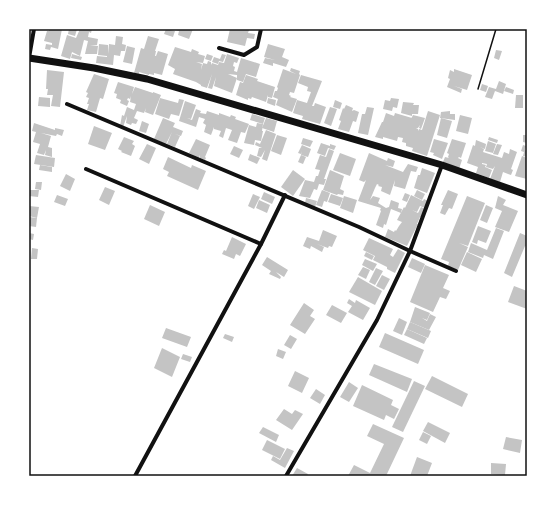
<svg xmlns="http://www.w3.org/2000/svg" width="556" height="505" font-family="'Sofia Sans Condensed',sans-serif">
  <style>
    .building { fill: #c4c4c4 }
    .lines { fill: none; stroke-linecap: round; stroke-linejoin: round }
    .path { stroke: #111; stroke-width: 1.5 }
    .minor { stroke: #111; stroke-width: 4 }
    .secondary { stroke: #111; stroke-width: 7 }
    .neatline { fill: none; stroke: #111; stroke-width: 1.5 }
  </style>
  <rect width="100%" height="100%" fill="#fff"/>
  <!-- building -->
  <g class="building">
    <path d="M49 29H62L58 49 51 47 50 50 45 49 46 44 52 45V43L44 41 47 31H49Z"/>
    <path d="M69 29H77L75 36 68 34Z"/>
    <path d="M80 29H92L91 33 89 32 88 37 98 39 97 45H90L98 46 97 54H85L88 41 84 40 80 56 72 52 70 59 61 56 67 35 76 38Z"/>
    <path d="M166 29 175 31 173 37 164 34Z"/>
    <path d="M173 29H193L189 39 178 35 179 31Z"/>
    <path d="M230 29 249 30 248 33 255 34 254 39 247 38 245 46 227 42Z"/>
    <path d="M116 36 123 37 122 44 126 45 125 51H121L120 56 114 55 113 65 96 63 97 56 107 57V56L98 55 99 44 108 45V54L109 44 115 45Z"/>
    <path d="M148 36 159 39 155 51H156L155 56H156L158 51 168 54 162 75 154 73V75L149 74V75L139 72V74L134 73 141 48 144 49Z"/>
    <path d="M268 44 285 49 282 57 289 60 286 67 273 63V66L263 63 265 58 275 60 264 57Z"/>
    <path d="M127 46 135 48 132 64 123 62Z"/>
    <path d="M175 47 188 51 191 52 192 49 199 52 198 54 205 56 203 63 196 62 202 64 201 70 203 63 207 64 208 61 211 62V65L212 63 218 65 219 62 224 63 227 54 239 58 237 63 234 62 233 66 235 67 234 71 237 72 241 58 260 64 256 77 246 74 243 82 237 80V75L228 74 237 78 232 93 214 86 216 77 212 89 208 88 212 74 207 88 201 86V85L196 82 173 74 175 69 168 65Z"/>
    <path d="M496 50 502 51 499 60 494 58Z"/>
    <path d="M72 54 82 57 81 60 71 58Z"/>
    <path d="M207 54 213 56 211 61 205 59Z"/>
    <path d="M222 54 226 55 223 62 219 61 218 64 212 62 214 57 220 59Z"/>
    <path d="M291 68 300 71 299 74 300 75 294 93 290 92 289 95 291 96 290 97 297 99 292 112 276 105 278 99 273 97 275 91H277L278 88 277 87 283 69 296 74 290 71Z"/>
    <path d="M454 69 472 75 467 90 454 86 462 89 461 93 447 87 450 79 448 78 450 70 454 72Z"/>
    <path d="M47 70 64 72 60 107 51 106 53 95H47L48 89H46Z"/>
    <path d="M94 74 109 79 103 99 100 98 96 112 87 110 89 104H87L89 98 86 97 88 93 86 92Z"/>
    <path d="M246 75 258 79 257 81 275 87 272 98 268 97V95L266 102 252 97 251 99 248 98V100L236 95 240 82 243 83Z"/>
    <path d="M301 75 322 81 312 106H314L315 103 326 107 320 124 302 119 303 116 293 113 297 100 307 103 311 92 307 91 308 87 298 83Z"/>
    <path d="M499 81 506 84 503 94 495 91 492 99 485 97 489 87 496 89Z"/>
    <path d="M118 82 134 87 132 94 135 87 153 93V92L161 95 153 115 145 112 146 108 144 113 137 111 134 118 138 120 136 124 132 123 131 125 126 123 127 116 123 127 120 126 122 115 124 116 127 107 134 110 136 104 130 102 131 96 130 99 128 98 127 100 129 101 127 106 120 103 121 100 116 98 117 94 114 93Z"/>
    <path d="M482 84 488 86 486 92 480 90Z"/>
    <path d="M506 87 514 90 513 94 504 91Z"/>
    <path d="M516 95H523V108H515Z"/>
    <path d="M39 97 50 98V107L38 106Z"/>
    <path d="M160 98 178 103 179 99 184 100 179 116 171 114 169 119 155 114Z"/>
    <path d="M268 98 276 100 275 106 267 103Z"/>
    <path d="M391 98 399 99 397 108 393 107 392 111 383 109 385 100 390 101Z"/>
    <path d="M335 100 342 103 340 109 333 107Z"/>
    <path d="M185 101 196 105 191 119 187 118 192 120 196 109 201 111 200 113 206 114 207 111 219 115V113L230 117 231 115 236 117 235 119 249 124 245 133 241 132 237 143 228 140 232 130 226 128 223 138 219 136 221 131 214 129V127L211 135 204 132 206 125 203 123 205 119 199 117 196 127 179 121Z"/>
    <path d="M403 102 414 103 413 105H419L418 114H412V116L401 113Z"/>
    <path d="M346 105 353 108 352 111 354 110 359 112 356 122 353 121 349 132 338 129 341 121 339 120 343 108 344 109Z"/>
    <path d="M330 107 337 109 331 126 324 123Z"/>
    <path d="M367 107 374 108 368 135 358 133 362 114H365Z"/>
    <path d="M428 111 440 115 427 156 412 151 413 148 406 146V143L402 142 403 138 398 137 397 141 383 137V139L375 137 382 122H383L386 113 394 116 395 113 412 118 411 119 413 115 425 118 421 129 419 128 420 125 418 128H416L418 129V131L403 126 418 131 419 129 422 130Z"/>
    <path d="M450 111V114H455V120L440 118 441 112Z"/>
    <path d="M252 114 265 118 263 124 250 120Z"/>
    <path d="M460 115 472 118 468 134 456 131Z"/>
    <path d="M163 118 175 123 173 127 183 131 181 136 175 134 180 136 175 147 167 144 172 132 166 144 154 139Z"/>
    <path d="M266 118 277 121 274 132 262 128Z"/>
    <path d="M441 118 452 121 447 138 437 135Z"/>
    <path d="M142 121 149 124 146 133 139 131Z"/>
    <path d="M34 123 55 130V128L64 130 62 136 57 134 56 136 41 133 51 136 48 147 52 148V157L45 155 46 150 44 155 37 153 40 144 33 142 36 132 32 131Z"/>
    <path d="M257 123 263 124 262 131H263L261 141 255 140 254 145 244 143 249 125 256 127Z"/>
    <path d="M94 126 112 133 105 150 88 144 90 138 96 140 90 138Z"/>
    <path d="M266 130 276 134 267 161 262 159 265 150 261 157 257 156 259 148H262L255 145 256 142 260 144Z"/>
    <path d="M277 135 287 138 281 155 271 151Z"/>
    <path d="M523 135H527V143L523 142Z"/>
    <path d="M124 137 134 141 132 144 135 146 131 156 121 152 122 151 118 149Z"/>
    <path d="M489 137 498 140 497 143 488 140Z"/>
    <path d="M303 138 313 141 310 147 301 144Z"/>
    <path d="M196 139 210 145 205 157 206 158 205 160 200 158V155L199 158 189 153Z"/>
    <path d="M434 139 448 143 442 159 433 155 434 153 430 152Z"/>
    <path d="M452 139 466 143 461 158 459 157 458 158 462 160 459 169 455 167 458 160 455 167 443 162 445 157 449 158 448 157 449 154 447 153Z"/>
    <path d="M476 140 486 144 485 149 480 147 484 149 483 152 502 158 504 152 509 154 510 149 517 152 511 169 513 170 511 175 503 172 500 182 490 179 495 166 493 169 486 167 487 164 482 163V164L486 165 485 167 492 170 489 178 476 173 478 167 467 163 473 145 475 146Z"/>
    <path d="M488 141 496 144 493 153 485 151Z"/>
    <path d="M321 143 330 146V144L336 146 334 150 328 148 325 156 317 153Z"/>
    <path d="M147 144 156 148 149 164 139 159Z"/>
    <path d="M497 144 502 145 498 155 493 154Z"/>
    <path d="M302 145 311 149 308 157 301 155 302 151 301 154 298 153Z"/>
    <path d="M523 145 526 146 525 150 527 151V157L523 156 524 152 521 151Z"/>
    <path d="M234 146 243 150 239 158 230 154Z"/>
    <path d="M329 149 334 151 324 179H326L324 185 319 184 317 190 314 189 310 198 299 196 305 180 314 182 316 176H318L320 170 315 169 320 155 326 157Z"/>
    <path d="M340 153 356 159 350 176 333 170Z"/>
    <path d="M369 153 387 161 388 158 395 161 393 167 385 165 403 172 408 164 418 167 416 172 411 171 405 189 394 186 395 180 390 195 381 191 382 187 378 186 379 185 377 184 375 188 370 200 373 196 380 198 378 203 386 208 389 207 391 200 399 203 398 208 402 209 401 213 391 209 386 225 384 224 383 228 376 225 381 211 380 210 381 208 358 201 366 180 364 182 359 180Z"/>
    <path d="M250 154 260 158 257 164 248 160Z"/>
    <path d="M36 155 55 158 54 167 34 164Z"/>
    <path d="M301 155 306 157 303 164 298 162Z"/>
    <path d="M522 156 527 158V179L515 176Z"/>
    <path d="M168 157 191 168 192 165 206 171 198 190 167 176 169 172 163 169Z"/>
    <path d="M40 165 52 167V172L39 170Z"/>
    <path d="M422 168 435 173 427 193 414 188 418 175H420Z"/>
    <path d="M293 170 305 179 293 196 281 187Z"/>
    <path d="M330 170 344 176 340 189 344 191 343 195 338 194 337 195 323 190Z"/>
    <path d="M66 174 75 179 70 191 60 186Z"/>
    <path d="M36 182H42L41 190 35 189Z"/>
    <path d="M105 187 115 191 109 205 99 200Z"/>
    <path d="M30 190H39L38 197 29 196Z"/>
    <path d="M322 190 330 193 327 202 324 201 322 207 316 205Z"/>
    <path d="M417 190 425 194 422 200 414 196Z"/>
    <path d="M448 190 458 194 452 209 449 208 445 215 440 213 443 205H441Z"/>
    <path d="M264 192 275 197 272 204 261 199Z"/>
    <path d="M405 193 410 195 407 202 402 200Z"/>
    <path d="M253 194 260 197 254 209 248 206Z"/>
    <path d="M331 194 343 198 340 206 328 202Z"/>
    <path d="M57 195 68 199 65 206 54 202Z"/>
    <path d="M411 195 423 201 424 199 428 201 425 208 420 206 417 212 412 210 418 213 421 207 425 209 421 217H420L417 224H418L407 246 385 237 388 229 394 232 395 230 396 231 399 226 402 222 397 220 404 207 405 208Z"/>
    <path d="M344 196 357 200 353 213 340 208Z"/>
    <path d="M467 196 485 203 468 246 459 243 468 247 458 270 448 266 449 262 441 259Z"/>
    <path d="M498 196 506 200 503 205 518 211 509 232 495 227 502 211 495 208Z"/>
    <path d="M306 198 317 201 315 207 305 203Z"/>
    <path d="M259 200 270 205 267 213 256 208Z"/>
    <path d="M150 205 165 212 159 226 144 219Z"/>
    <path d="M486 205 493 208 487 223 480 220Z"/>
    <path d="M29 206 39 207 37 218 29 216Z"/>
    <path d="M29 217 37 218 36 227 29 226Z"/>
    <path d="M478 226 491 231 486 243 478 240 477 244 472 242Z"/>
    <path d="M496 228 504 231 493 259 484 255 483 258 468 252 471 243 487 250Z"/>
    <path d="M323 230 337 236 332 247 329 246 328 248 317 244 324 247 322 252 311 246 310 249 303 246 307 237 319 241Z"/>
    <path d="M29 233 34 234 33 240 29 239Z"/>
    <path d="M520 233 527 236V247L525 246 512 277 504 273Z"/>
    <path d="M232 237 246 244 240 256 236 254 234 259 222 254 224 250 226 251Z"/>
    <path d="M369 238 393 249 390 255 393 257 398 249 405 253 395 273 387 269V267L373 260 375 256 363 250Z"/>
    <path d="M32 248 38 249 37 259H31Z"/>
    <path d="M366 252 374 256 372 260 364 256Z"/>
    <path d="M467 252 482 259 476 272 461 265Z"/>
    <path d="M267 257 288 270 284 277 276 272 281 277 280 279 269 274 271 271 262 265Z"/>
    <path d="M412 258 425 264 421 273 408 267Z"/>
    <path d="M365 259 377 264 373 271 362 265Z"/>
    <path d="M425 265 449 275 443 288 450 291 446 299 440 297 433 312 410 302Z"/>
    <path d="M363 267 370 270 366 279 358 275Z"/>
    <path d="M376 268 383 271 375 285 369 282Z"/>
    <path d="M382 275 390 279 384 290 376 286Z"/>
    <path d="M358 277 382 291 375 305 349 292Z"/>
    <path d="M514 286 527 291V309L508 302Z"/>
    <path d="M349 299 355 303 356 300 370 308 363 320 348 312 352 306 347 303Z"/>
    <path d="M304 303 314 310 310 316 315 319 305 334 290 325Z"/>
    <path d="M332 305 347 313 341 323 326 315Z"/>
    <path d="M415 307 430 313 427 320 422 318 427 321 430 314 436 317 429 330 410 322Z"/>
    <path d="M399 318 407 322 402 335 393 331Z"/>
    <path d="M410 322 431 331 428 338 407 329Z"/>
    <path d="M166 328 191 337 187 347 162 338Z"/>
    <path d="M407 329 427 338 424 344 404 335Z"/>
    <path d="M385 333 424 350 418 364 379 347Z"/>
    <path d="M225 334 234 337 232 342 223 338Z"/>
    <path d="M290 335 297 339 291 349 284 345Z"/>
    <path d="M162 348 180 357 172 377 154 368Z"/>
    <path d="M278 349 286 352 283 359 276 356Z"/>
    <path d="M183 354 192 357 190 362 181 359Z"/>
    <path d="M374 364 412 379 407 392 369 375Z"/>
    <path d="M295 371 309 378 302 393 288 386Z"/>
    <path d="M432 376 468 394 462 407 425 389Z"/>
    <path d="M414 381 425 386 403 432 392 427Z"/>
    <path d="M349 382 358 388 349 402 340 397Z"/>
    <path d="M362 385 393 400 391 405 399 409 394 419 386 415 384 420 353 406Z"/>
    <path d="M316 389 325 395 320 404 310 398Z"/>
    <path d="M284 409 292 414 295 410 303 414 292 430 276 420Z"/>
    <path d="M428 422 450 433 445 443 423 431Z"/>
    <path d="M373 424 404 438 386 476H348L354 465 370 473 384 444 367 436Z"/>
    <path d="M263 427 279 435 276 442 259 433Z"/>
    <path d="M423 432 431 436 427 444 419 440Z"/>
    <path d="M506 437 522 440 520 453 503 449Z"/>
    <path d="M267 440 285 449 280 459 262 450Z"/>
    <path d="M287 448 294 451 285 468 271 460 273 456 280 460Z"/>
    <path d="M417 457 432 463 427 476H410Z"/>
    <path d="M491 463 506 464 505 475 491 474Z"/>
    <path d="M297 468 308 474 307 476H292Z"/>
  </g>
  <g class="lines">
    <!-- path -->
    <path class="path" d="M478 89 496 29"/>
    <!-- minor -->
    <g class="minor">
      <path d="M219 48 244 55 257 47 261 29"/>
      <path d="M29 58 34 29"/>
      <path d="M67 104 359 227 410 251 456 271"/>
      <path d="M86 169 261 244"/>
      <path d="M135 476 261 244 285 195"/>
      <path d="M286 476 377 320 410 251 442 165"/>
    </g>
    <!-- secondary -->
    <path class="secondary" d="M29 58 94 68 147 79 442 165 527 195"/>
  </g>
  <!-- border -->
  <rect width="556" height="505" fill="none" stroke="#ffffff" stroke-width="60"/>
  <rect x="30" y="30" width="496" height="445" class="neatline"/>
</svg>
